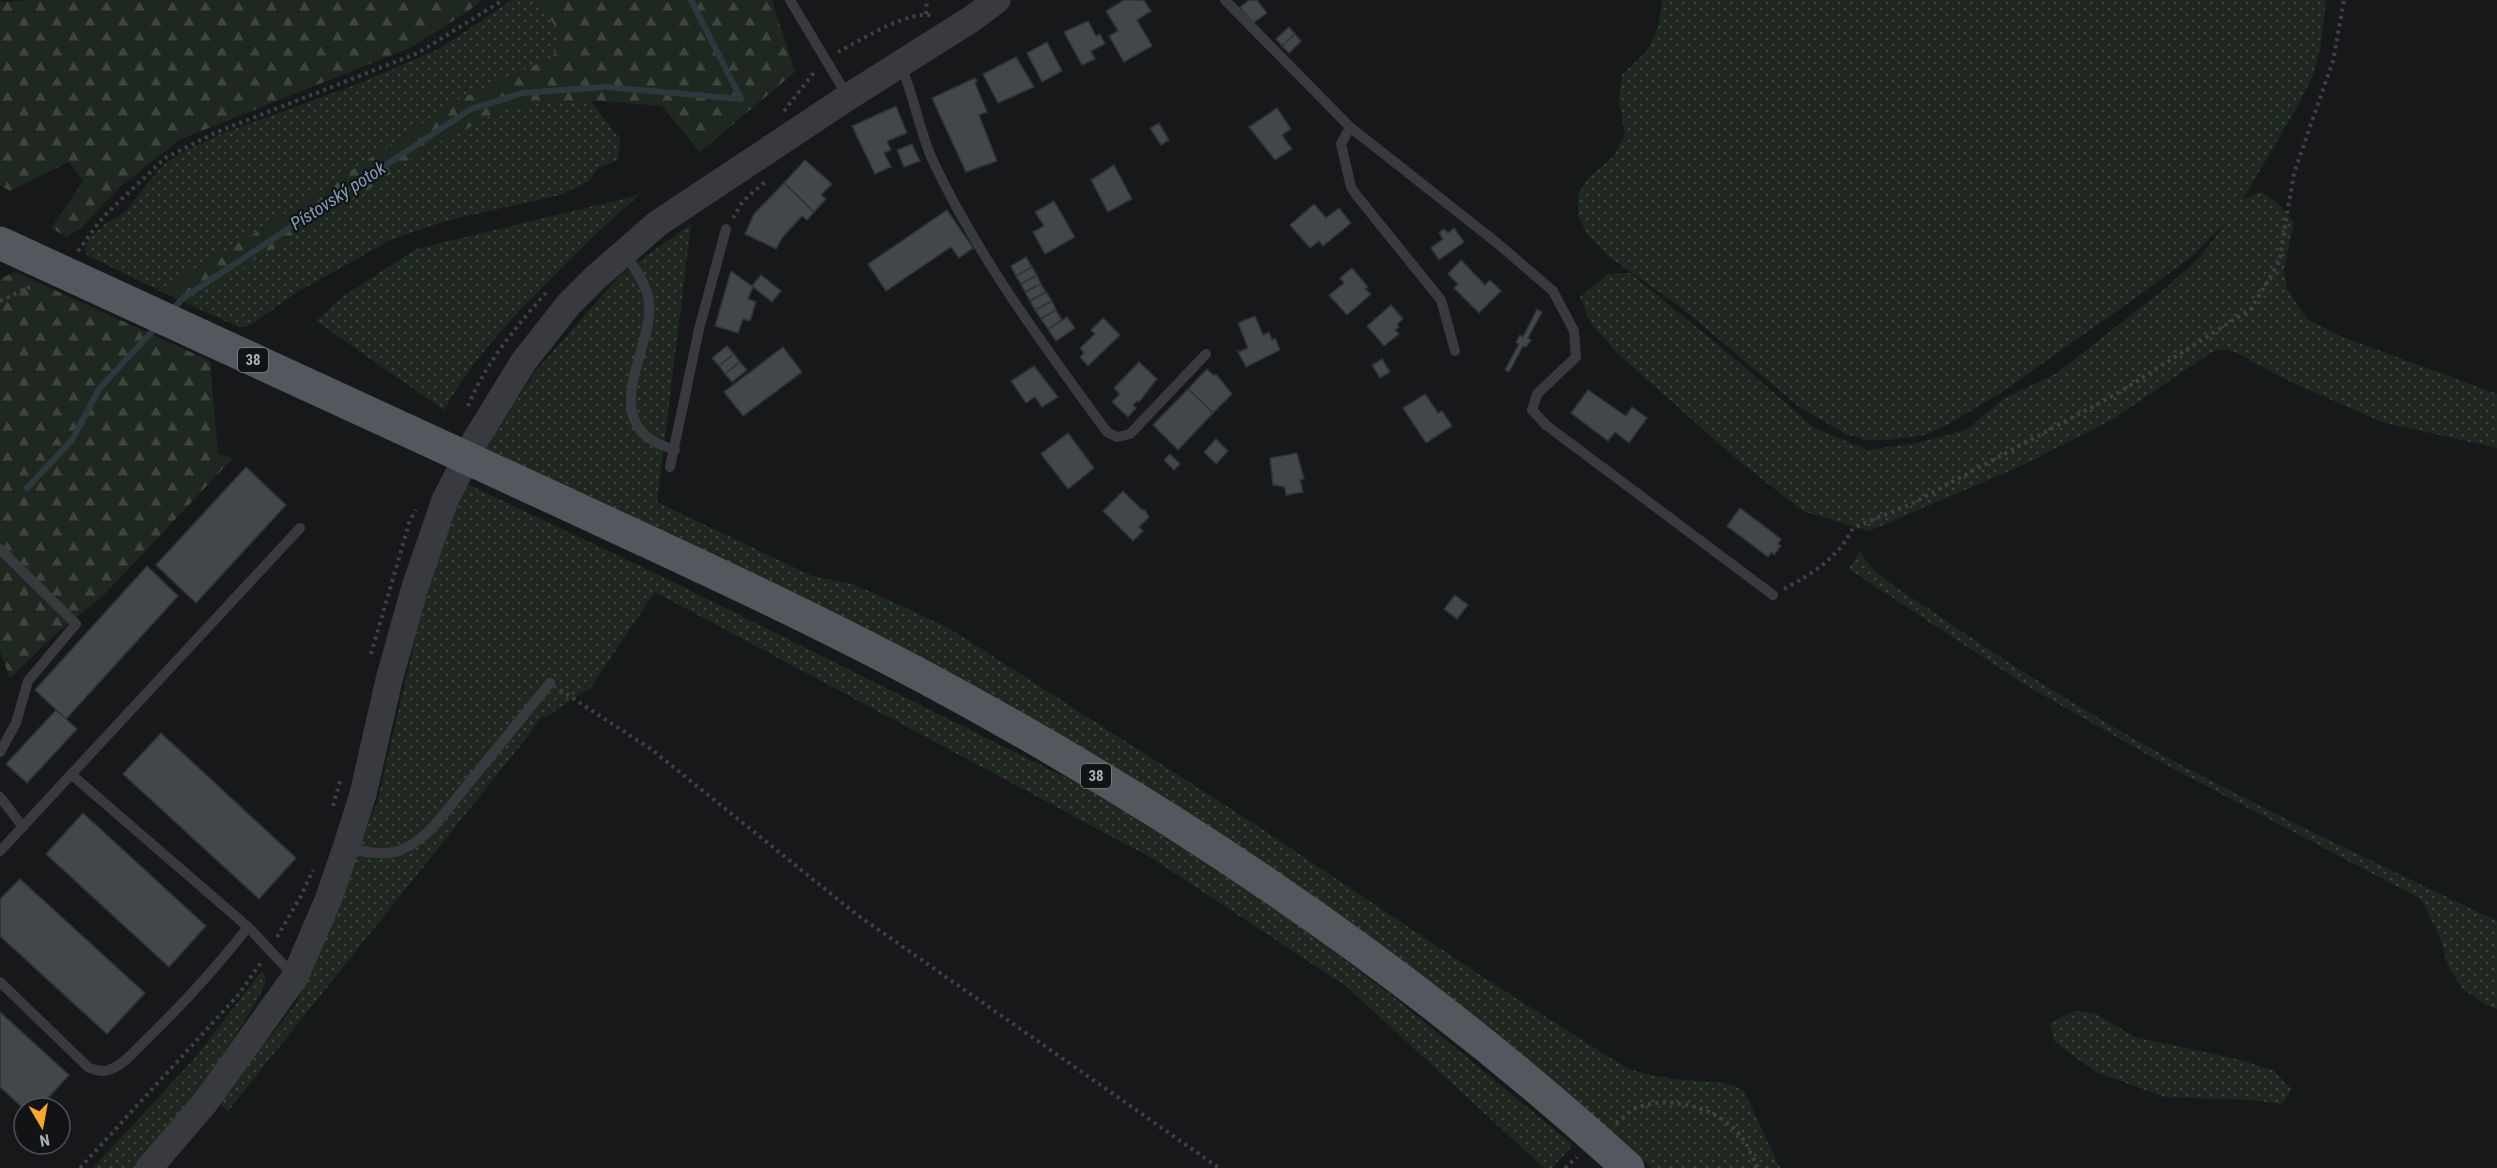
<svg xmlns="http://www.w3.org/2000/svg" width="2497" height="1168" font-family="'Roboto Condensed',sans-serif">
  <style>
    .grass { fill: url(#grass-dots) }
    .forest { fill: url(#forest-firs) }
    .lines { fill: none; stroke-linecap: round; stroke-linejoin: round }
    .stream { stroke: #2d383e; stroke-width: 6 }
    .building { fill: #43464a; stroke: #313236; stroke-width: 1.5 }
    .path { stroke: #3e4146; stroke-width: 4; stroke-dasharray: 3 4.5; stroke-linecap: butt }
    .service { stroke: #383a3f; stroke-width: 10 }
    .tertiary { stroke: #383a3f; stroke-width: 27 }
    .primary { stroke: #54575e; stroke-width: 33 }
    .labels { text-anchor: middle; stroke-width: 4.5; stroke-linejoin: round; paint-order: stroke }
    .shield { fill: #121315; stroke: #7c8188; stroke-width: 1.5 }
    .shield-label { font-size: 15px; font-weight: bold; fill: #a9b0ba }
    .water-label { font-size: 18px; font-style: italic; fill: #7fa0b6; stroke: #121315 }
  </style>
  <defs>
    <pattern id="grass-dots" width="8" height="8" patternUnits="userSpaceOnUse" patternTransform="scale(1.5)"><rect width="8" height="8" fill="#1f2820"/><path d="M2 2h.1M6 6h.1" fill="none" stroke="#3d453e" stroke-width="1.8" stroke-linecap="round"/></pattern>
    <pattern id="forest-firs" width="22" height="20" patternUnits="userSpaceOnUse" patternTransform="scale(1.5)"><rect width="22" height="20" fill="#1f2820"/><path d="M5 1l3.5 6h-7zM16 11l3.5 6h-7z" fill="#3d453e"/></pattern>
  </defs>
  <rect width="100%" height="100%" fill="#17181a"/>
  <!-- grass -->
  <g class="grass">
    <path d="M512 0H535C548 18 573 38 550 58L460 99 265 227 189 272 168 292H162L87 255 85 251 89 239 105 224 125 212 162 166 181 153 221 134 358 84 439 49Z"/>
    <path d="M1662 0H2326L2321 44 2313 75 2300 102 2243 199 2261 192 2279 204 2294 223 2284 268 2287 289 2307 319 2340 336 2497 394V448L2382 422 2291 382 2235 352 2226 349 2212 352 2113 419 2021 466 1869 531 1803 511 1734 457 1616 352 1590 322 1580 297 1608 274 1630 273 1739 362 1814 428 1868 450 1917 443 1966 430 2003 399 2057 373 2168 286 2198 259 2227 222 2191 257 2137 297 1999 394 1949 424 1925 435 1888 440H1867L1846 434 1799 407 1683 309 1608 256 1588 235 1578 216V194L1590 176 1614 156 1625 134 1619 98 1622 75 1648 50 1659 24Z"/>
    <path d="M590 100 620 139 618 160 598 168 589 181 560 195 449 220 392 239 299 291 249 326 239 327 197 308 194 301 207 289 376 185 427 147 465 130 498 111 531 104Z"/>
    <path d="M639 195C605 225 573 255 542 288 505 325 470 363 444 410L316 321 342 297 416 249Z"/>
    <path d="M691 224 657 502 812 576 853 584 947 627 1253 823 1489 981 1625 1067C1644 1075 1664 1078 1685 1080 1706 1083 1726 1079 1744 1091L1780 1168H1652L1635 1152 1337 919 485 451 534 373 620 275Z"/>
    <path d="M465 483 661 576 1087 788 1271 905 1389 993 1573 1145 1552 1168H1544L1346 986 1150 857 655 592 591 687 549 715 540 718 528 736 228 1111 218 1102 296 1004 377 803 432 567Z"/>
    <path d="M1860 550C1867 573 1915 599 1935 613 2009 664 2085 712 2163 755 2272 814 2385 867 2497 921V1009L2486 1005 2463 989 2448 966 2440 938 2421 899 2155 759 2022 683 1849 569Z"/>
    <path d="M262 971 266 979C261 998 248 1014 238 1031 207 1080 172 1124 136 1168H93L194 1059Z"/>
    <path d="M2076 1011 2094 1013 2135 1037 2241 1060 2274 1071 2291 1089 2283 1104 2251 1100 2165 1097 2096 1072 2055 1042 2050 1023Z"/>
  </g>
  <!-- forest -->
  <g class="forest">
    <path d="M32 0H482L467 12 412 47 181 139 122 185 81 228 67 237 51 228 83 181 69 162 10 191 0 185V2Z"/>
    <path d="M535 0H772L795 72 700 152 662 106 590 100 531 104 494 113 465 130 427 147 376 185 207 289 194 301 197 308 162 292H168L189 272 265 227 460 99 550 58C573 38 548 18 535 0Z"/>
    <path d="M15 272 210 361 218 454 233 458 103 596 59 631 10 678 0 651V279Z"/>
  </g>
  <g class="lines">
    <!-- stream -->
    <g class="stream">
      <path d="M691 0 741 99"/>
      <path d="M171 311 183 298 471 109 523 93 606 87 741 99"/>
      <path d="M27 488 72 440 99 389 156 327"/>
    </g>
  </g>
  <!-- building -->
  <g class="building">
    <path d="M1124 0H1144L1151 11 1137 20 1152 46 1124 62 1109 36 1118 31 1106 11Z"/>
    <path d="M1249 0H1257L1267 13 1253 23 1240 7Z"/>
    <path d="M1088 21 1096 36 1100 34 1105 44 1091 51 1095 59 1082 65 1064 32Z"/>
    <path d="M1289 27 1295 34 1282 46 1276 39Z"/>
    <path d="M1295 34 1301 41 1289 53 1282 46Z"/>
    <path d="M1047 42 1062 71 1042 82 1027 53Z"/>
    <path d="M1016 57 1034 87 998 103 983 74Z"/>
    <path d="M975 78 977 82 975 83 987 112 979 115 997 161 966 172 932 98Z"/>
    <path d="M896 106 907 133 887 141 891 150 884 153 891 167 875 174 852 126Z"/>
    <path d="M1277 108 1291 129 1282 135 1292 149 1275 160 1249 127Z"/>
    <path d="M1159 123 1169 140 1161 145 1150 128Z"/>
    <path d="M912 144 920 161 904 167 897 150Z"/>
    <path d="M805 160 832 184 821 195 826 199 814 212 784 183Z"/>
    <path d="M1114 165 1132 199 1108 212 1091 180Z"/>
    <path d="M784 183 814 212 807 220 802 216 782 238 776 249 745 234 754 214Z"/>
    <path d="M1054 201 1075 237 1045 254 1033 232 1044 226 1035 212Z"/>
    <path d="M1314 204 1326 218 1339 208 1351 223 1323 246 1319 241 1310 248 1290 225Z"/>
    <path d="M947 210 973 248 959 258 951 247 886 291 868 264Z"/>
    <path d="M1454 228 1464 242 1439 260 1431 248 1443 239 1439 233 1444 229 1448 233Z"/>
    <path d="M1026 257 1032 267 1016 276 1011 266Z"/>
    <path d="M1461 260 1485 285 1490 280 1501 291 1479 313 1454 288 1458 284 1448 274Z"/>
    <path d="M1032 267 1037 275 1021 284 1016 276Z"/>
    <path d="M1352 268 1368 287 1365 289 1371 294 1347 315 1329 295 1344 283 1340 278Z"/>
    <path d="M731 271 753 287 748 299 756 302 750 321 743 319 738 333 715 326Z"/>
    <path d="M761 275 781 291 772 302 752 286Z"/>
    <path d="M1037 275 1041 284 1025 292 1021 284Z"/>
    <path d="M1041 284 1046 292 1030 301 1025 292Z"/>
    <path d="M1046 292 1052 301 1035 310 1030 301Z"/>
    <path d="M1052 301 1056 310 1041 319 1035 310Z"/>
    <path d="M1391 305 1403 319 1397 324 1399 327 1395 330 1399 334 1384 346 1367 326Z"/>
    <path d="M1537 309 1542 312 1528 338 1531 340 1526 347 1523 346 1509 372 1505 370 1519 344 1516 342 1520 335 1523 337Z"/>
    <path d="M1056 310 1062 320 1048 329 1041 319Z"/>
    <path d="M1255 316 1263 335 1269 332 1272 340 1275 338 1280 350 1246 367 1237 350 1239 352 1248 348 1238 323Z"/>
    <path d="M1067 317 1075 328 1056 341 1048 329Z"/>
    <path d="M1103 318 1120 335 1088 366 1080 357 1084 353 1080 348 1095 334 1091 330Z"/>
    <path d="M727 346 734 354 719 366 712 358Z"/>
    <path d="M783 347 802 372 743 416 724 392Z"/>
    <path d="M734 354 740 362 725 374 719 366Z"/>
    <path d="M1382 359 1390 372 1380 378 1372 365Z"/>
    <path d="M740 362 747 370 732 382 725 374Z"/>
    <path d="M1139 362 1157 379 1139 402 1137 401 1133 405 1136 408 1128 417 1112 402 1120 394 1114 388Z"/>
    <path d="M1034 366 1058 397 1042 407 1035 397 1026 403 1011 381Z"/>
    <path d="M1207 369 1214 376 1216 374 1232 394 1213 413 1188 389Z"/>
    <path d="M1188 389 1213 413 1178 450 1153 425Z"/>
    <path d="M1588 390 1626 416 1632 407 1647 418 1629 443 1615 432 1608 441 1571 413Z"/>
    <path d="M1425 394 1438 413 1442 411 1452 426 1426 443 1403 408Z"/>
    <path d="M1068 433 1094 468 1068 489 1041 454Z"/>
    <path d="M1216 439 1228 451 1216 464 1204 452Z"/>
    <path d="M1297 453 1304 479 1300 480 1303 492 1286 495 1285 487 1273 485 1270 458Z"/>
    <path d="M1170 454 1180 464 1174 470 1164 460Z"/>
    <path d="M246 467 286 505 196 603 156 565Z"/>
    <path d="M1123 491 1142 510H1145L1149 517 1139 527 1143 531 1133 541 1103 511Z"/>
    <path d="M1740 508 1781 539 1778 544 1781 546 1774 555 1772 552 1768 557 1727 526Z"/>
    <path d="M147 566 178 596 66 719 35 690Z"/>
    <path d="M1455 595 1468 605 1457 619 1444 609Z"/>
    <path d="M56 710 77 729 27 783 6 764Z"/>
    <path d="M161 733 296 858 259 899 123 774Z"/>
    <path d="M83 813 206 926 169 967 46 854Z"/>
    <path d="M20 879 145 993 107 1034 0 936V899Z"/>
    <path d="M0 1012 69 1075 39 1108 24 1109 0 1087Z"/>
  </g>
  <g class="lines">
    <!-- path -->
    <g class="path">
      <path d="M926 14 927 0"/>
      <path d="M838 52C860 41 908 9 933 16"/>
      <path d="M784 111 816 70"/>
      <path d="M733 218 743 201 766 181"/>
      <path d="M78 251 103 217 165 158 217 132 418 53 503 0"/>
      <path d="M0 301 32 286"/>
      <path d="M468 406C485 364 517 325 547 292"/>
      <path d="M1784 589C1813 573 1838 558 1853 528L1911 504 2118 393 2251 309 2279 262 2294 173 2333 61 2344 0"/>
      <path d="M371 654 410 520 416 510"/>
      <path d="M560 690 651 749 856 914 1219 1168"/>
      <path d="M333 806 341 778"/>
      <path d="M277 937 301 896 313 870"/>
      <path d="M1616 1123C1622 1119 1628 1113 1634 1109 1669 1093 1721 1108 1743 1139 1749 1148 1753 1159 1758 1168"/>
      <path d="M80 1168 239 994 262 961"/>
      <path d="M1565 1168 1577 1157"/>
    </g>
    <!-- service -->
    <g class="service">
      <path d="M790 0 848 97"/>
      <path d="M1225 0 1350 127 1497 243 1553 291 1574 331 1576 357 1537 394 1532 410 1546 425 1773 595"/>
      <path d="M901 66C914 96 919 130 933 161 978 257 1044 346 1107 432L1117 437 1130 434 1206 354"/>
      <path d="M1350 127 1341 144 1351 187 1357 196 1441 300 1455 351"/>
      <path d="M625 253C634 268 648 286 649 303 653 342 611 400 643 433 651 442 664 446 675 450"/>
      <path d="M670 467 699 329 726 229"/>
      <path d="M0 549 76 624 28 681 16 723 0 752"/>
      <path d="M72 775 248 927 294 976"/>
      <path d="M0 797 23 827"/>
      <path d="M346 848C388 857 403 857 434 826L550 683"/>
      <path d="M0 851 300 528"/>
      <path d="M0 982 89 1068C97 1070 104 1073 111 1069 125 1064 136 1049 146 1040 183 1004 217 967 248 927"/>
    </g>
    <!-- tertiary -->
    <path class="tertiary" d="M149 1168 204 1104 295 977 328 900 346 848 363 794 389 680 415 587 445 500 475 441 524 361 569 304 595 278 657 224 848 97 973 18 997 0"/>
    <!-- primary -->
    <path class="primary" d="M0 243C186 329 372 414 558 500 681 557 804 613 924 677 1176 812 1417 975 1628 1168"/>
  </g>
  <g class="labels">
    <!-- shield labels -->
    <g class="shield">
      <rect x="238" y="348" width="30" height="24" rx="4.5"/>
      <rect x="1081" y="764" width="30" height="24" rx="4.5"/>
    </g>
    <g class="shield-label">
      <text x="253" y="365">38</text>
      <text x="1096" y="781">38</text>
    </g>
    <!-- water labels -->
    <g class="water-label">
      <text transform="translate(338 196) rotate(-33)" y="6">Pístovský potok</text>
    </g>
  </g>
  <!-- north arrow -->
  <g transform="translate(42 1126) rotate(170)"><circle r="28" fill="#121315" stroke="#4e5257" stroke-width="1.5"/>
  <path d="M0-4.5L10 22L0 15L-10 22Z" fill="#f9a730"/>
  <text y="-9" font-size="16" font-weight="bold" text-anchor="middle" fill="#a9b0ba">N</text>
  </g>
</svg>
